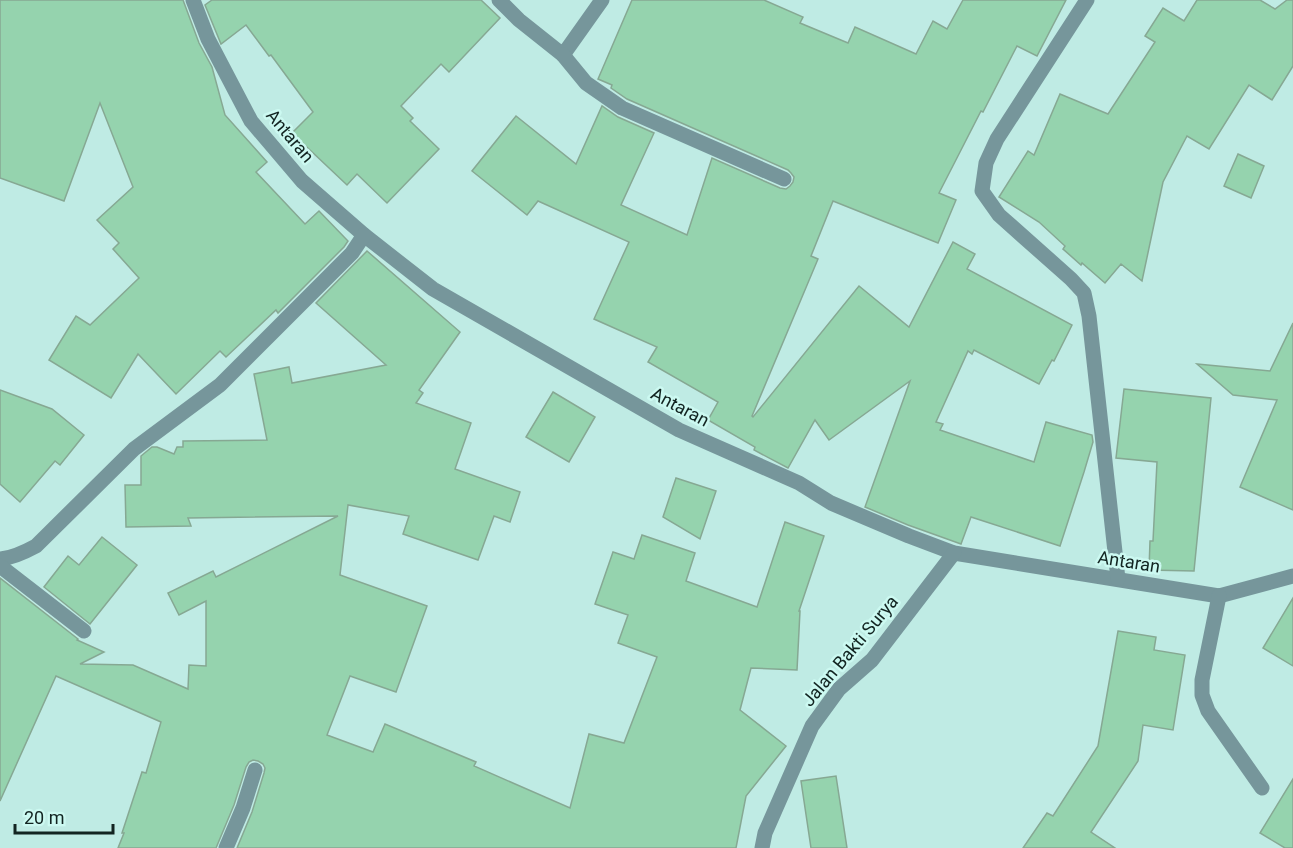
<svg xmlns="http://www.w3.org/2000/svg" width="1293" height="848" font-family="Roboto,sans-serif">
  <style>
    .building { fill: #95d3ae; stroke: #86a893; stroke-width: 1.5 }
    .lines { fill: none; stroke-linecap: round; stroke-linejoin: round }
    .minor { stroke: #76969b; stroke-width: 15 }
    .labels { text-anchor: middle; stroke-width: 5; stroke-linejoin: round; paint-order: stroke }
    .street-label { font-size: 18px; fill: #122421; stroke: #ccf9f1 }
  </style>
  <rect width="100%" height="100%" fill="#bfebe4"/>
  <!-- building -->
  <g class="building">
    <path d="M0 0H183L199 43 212 67 225 115 267 162 256 172 305 224 319 211 348 241 344 247 278 313 276 310 226 357 220 351 176 394 138 354 111 398 49 360 76 316 90 325 139 278 113 249 119 243 97 220 133 187 100 103 64 201 0 178Z"/>
    <path d="M212 0H481L500 18 449 72 441 64 401 106 413 118 410 121 439 149 387 203 357 174 347 185 292 133 313 112 271 55 269 56 246 25 221 44 205 5Z"/>
    <path d="M632 0H764L803 17 800 23 848 43 855 27 916 54 933 21 947 29 963 0H1066L1037 56 1017 46 983 112 981 111 939 193 956 200 938 243 833 201 811 256 818 259 752 416 753 417 859 286 909 327 953 242 975 254 967 269 1072 325 1054 361 1052 360 1039 384 974 350 972 354 968 351 936 422 943 424 940 430 1034 462 1046 422 1092 435 1093 442 1084 472 1060 546 971 517 961 544 908 525 865 507 910 381 829 440 815 420 788 468 754 450 755 447 708 420 718 402 648 362 657 347 594 319 629 242 538 201 527 215 472 171 516 116 576 164 602 106 618 117 654 133 621 205 687 235 712 158 780 188 786 189 790 186 793 182 794 177 791 173 788 170 627 99 611 88 612 85 598 79Z"/>
    <path d="M1197 0H1260L1275 9 1287 0H1293V66L1272 100 1249 85 1209 149 1187 136 1163 182 1142 281 1121 264 1105 283 1082 263 1081 265 1063 249 1065 246 1039 222 999 197 1028 151 1034 155 1060 94 1108 114 1155 42 1145 36 1163 8 1184 21Z"/>
    <path d="M1238 154 1264 166 1251 198 1224 186Z"/>
    <path d="M367 251 460 332 419 390 423 393 416 403 471 423 455 469 520 492 510 522 494 516 478 560 403 534 409 516 348 505 340 575 427 606 396 692 350 676 327 735 373 752 385 724 476 762 474 766 570 808 589 734 624 743 657 657 618 643 628 615 595 604 613 552 634 559 642 535 695 553 686 581 757 607 785 522 824 536 799 611H800L797 670 751 668 740 710 786 746 746 796 736 848H237L252 812 264 773 265 768 263 764 258 761 253 760 249 762 246 767 234 805 216 848H118L124 833H122L142 772 146 773 161 722 56 676 0 801V578L78 639 77 640 104 652 80 664 133 665 188 689 189 665 206 666V601L179 615 168 593 213 571 216 577 338 516 188 518 191 526 126 527 125 485H141V456L152 447H157L174 454 177 447H183V441L267 440 254 374 289 367 292 383 386 365 316 303Z"/>
    <path d="M1293 323V510L1240 487 1277 400 1233 395 1197 364 1270 371Z"/>
    <path d="M1124 389 1211 398 1194 571 1149 570 1150 541H1153L1157 462 1116 458Z"/>
    <path d="M0 390 52 409 84 435 60 465 55 461 20 502 0 484Z"/>
    <path d="M553 392 595 417 569 462 526 437Z"/>
    <path d="M676 478 716 491 700 539 663 517Z"/>
    <path d="M102 537 137 565 90 624 44 587 68 556 79 565Z"/>
    <path d="M1293 598V666L1263 648Z"/>
    <path d="M1118 631 1156 637 1154 650 1185 655 1173 730 1143 725 1138 761 1091 832 1115 848H1023L1047 813 1053 816 1098 746Z"/>
    <path d="M836 776 847 848H811L801 781Z"/>
    <path d="M1293 779V848H1285L1260 833Z"/>
  </g>
  <g class="lines">
    <!-- minor -->
    <g class="minor">
      <path d="M193 0 208 39 251 121 302 181 364 235 433 289 679 430 799 483 831 503 909 536 954 553 1219 596 1293 576"/>
      <path d="M499 0 519 20 563 55 602 0"/>
      <path d="M1087 0 997 139 986 163 982 191 999 215 1071 279 1084 293 1089 316 1118 579"/>
      <path d="M563 55 586 83 622 108 784 179"/>
      <path d="M0 559C13 558 25 552 36 546L134 449 220 385 352 253 364 235"/>
      <path d="M0 566 84 631"/>
      <path d="M1219 596 1202 680V695L1208 711 1262 788"/>
      <path d="M226 848 243 808 255 770"/>
      <path d="M762 848 765 833 812 726 839 689 872 660 954 553"/>
    </g>
  </g>
  <g class="labels">
    <!-- street labels -->
    <g class="street-label">
      <text transform="translate(290 136) rotate(50)" y="6">Antaran</text>
      <text transform="translate(680 407) rotate(28)" y="6">Antaran</text>
      <text transform="translate(1129 562) rotate(9)" y="6">Antaran</text>
      <text transform="translate(850 651) rotate(-50)" y="6">Jalan Bakti Surya</text>
    </g>
  </g>
  <!-- scale -->
  <path d="M15 824v9h98v-9" fill="none" stroke="#122421" stroke-width="3"/>
  <text x="24" y="824" font-size="18" fill="#122421" stroke="#ccf9f1" stroke-width="4.5" paint-order="stroke">20 m</text>
</svg>
